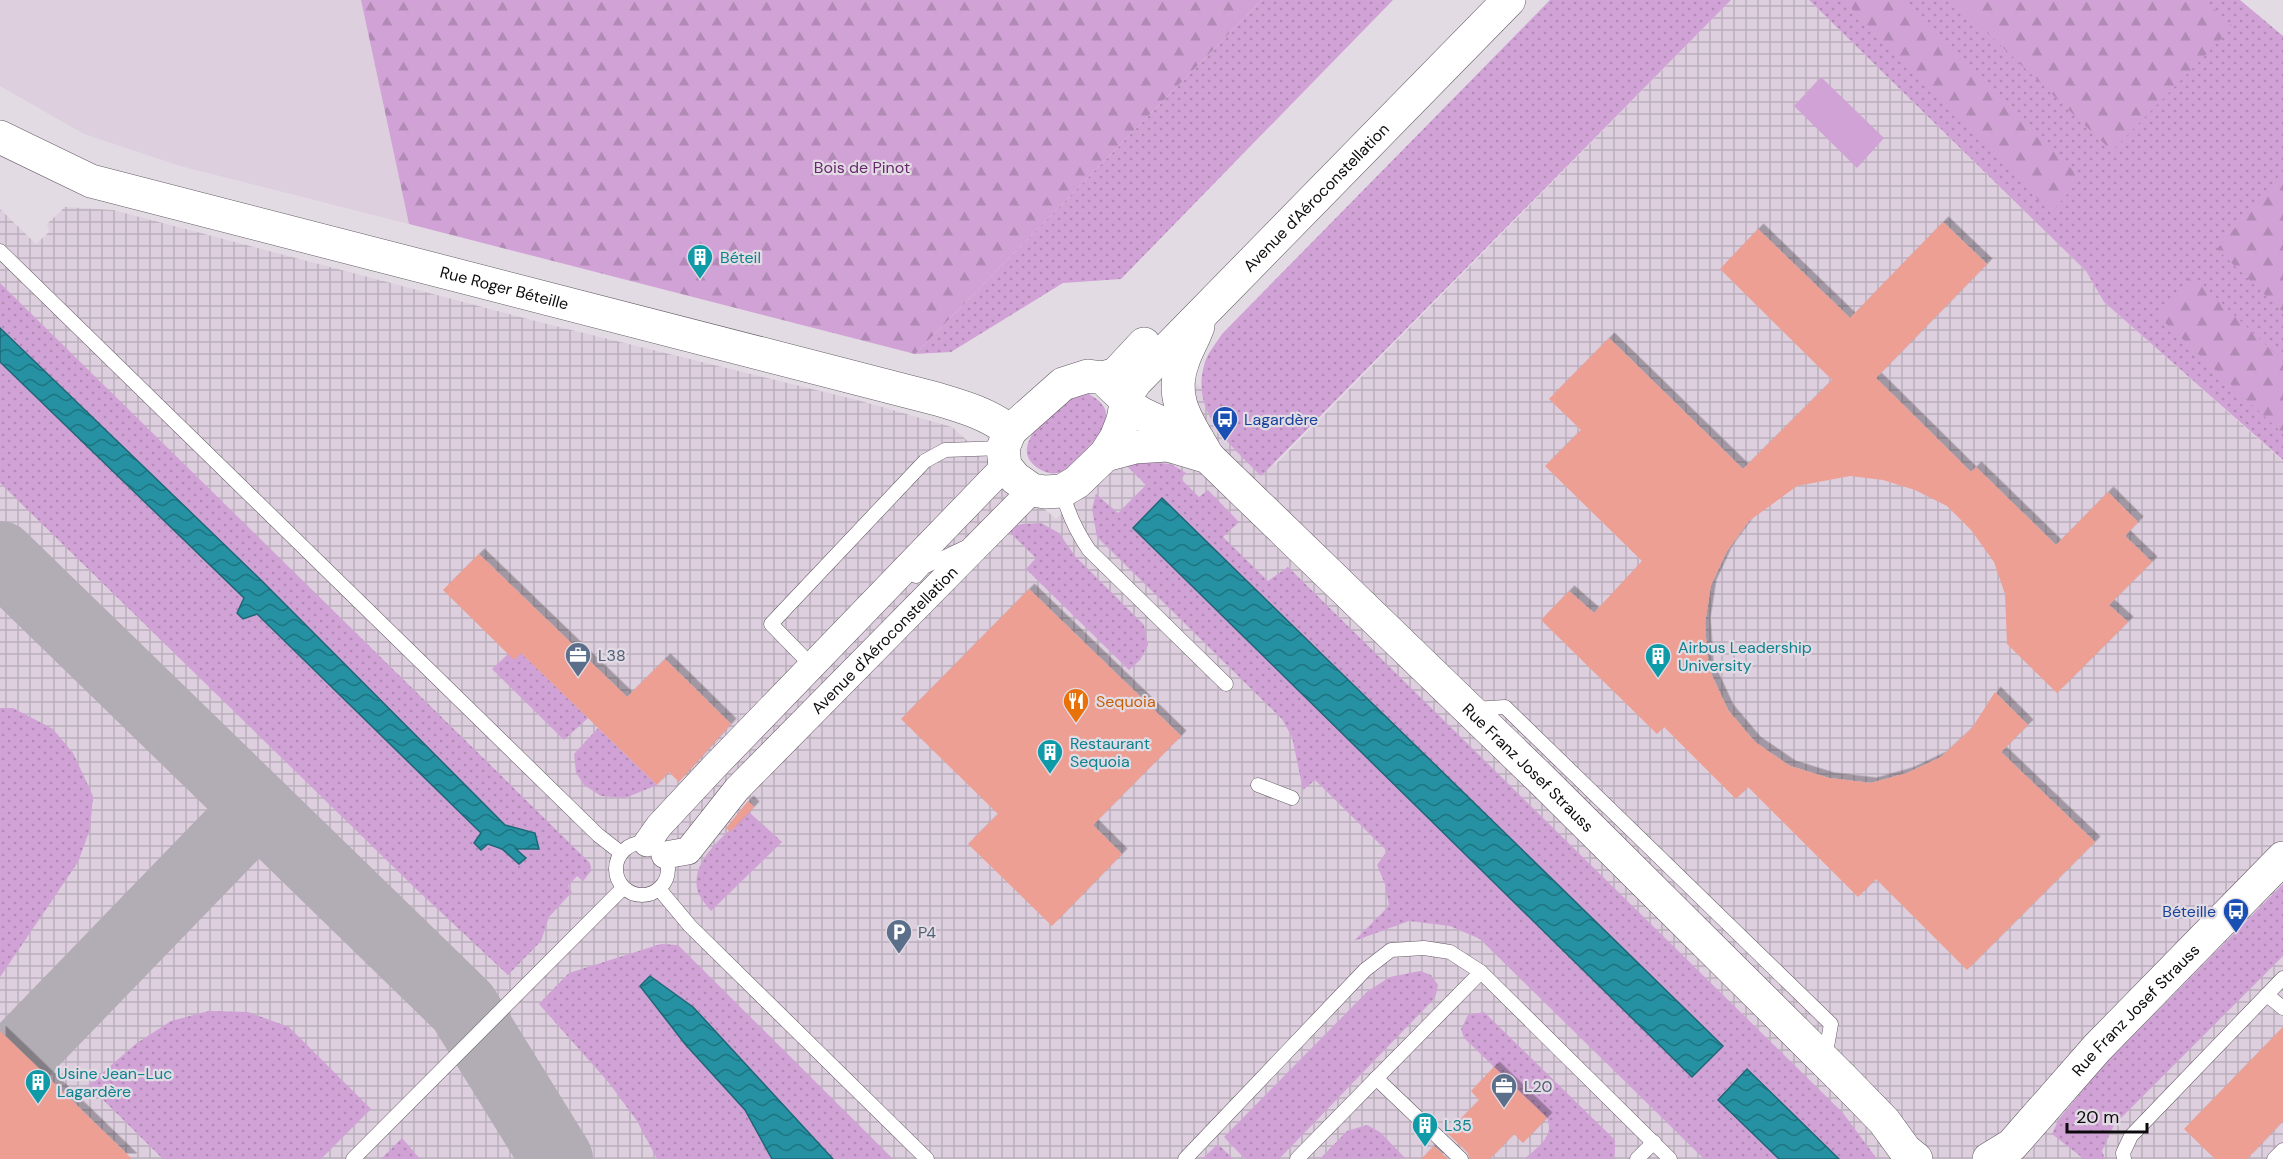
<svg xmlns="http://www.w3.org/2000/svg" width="2283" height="1159" font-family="'DM Sans',sans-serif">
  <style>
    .built { fill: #ddcfde }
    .industrial { fill: url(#industrial-grid) }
    .grass { fill: url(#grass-dots); fill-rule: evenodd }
    .forest { fill: url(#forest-firs) }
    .garden { fill: #d1a2d6 }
    .water { fill: url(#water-waves); stroke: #1e6875; stroke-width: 1.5 }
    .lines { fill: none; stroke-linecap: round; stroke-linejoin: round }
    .taxiway { stroke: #b2acb4; stroke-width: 72 }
    .building { fill: #ed9f94; filter: url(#shadow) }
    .service-casing { stroke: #625b63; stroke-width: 15 }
    .minor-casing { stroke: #625b63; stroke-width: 28 }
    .tertiary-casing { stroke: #625b63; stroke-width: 34 }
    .service { stroke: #fff; stroke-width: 14 }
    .minor { stroke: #fff; stroke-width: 27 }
    .tertiary { stroke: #fff; stroke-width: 33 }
    .labels { text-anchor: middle; stroke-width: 4.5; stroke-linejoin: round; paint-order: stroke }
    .park-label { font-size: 16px; fill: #65296c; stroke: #e3dbe4 }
    .street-label { font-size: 16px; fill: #0d0a0d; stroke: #e3dbe4 }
    .culture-label { font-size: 16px; fill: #0d838f; stroke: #e3dbe4; text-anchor: start }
    .transit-label { font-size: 16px; fill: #164399; stroke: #e3dbe4; text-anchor: start }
    .service-label { font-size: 16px; fill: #4e5e75; stroke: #e3dbe4; text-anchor: start }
    .food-label { font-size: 16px; fill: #c56008; stroke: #e3dbe4; text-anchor: start }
  </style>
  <defs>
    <pattern id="industrial-grid" width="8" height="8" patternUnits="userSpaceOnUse" patternTransform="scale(1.5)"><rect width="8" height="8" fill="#ddcfde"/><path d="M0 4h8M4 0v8" fill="none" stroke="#bcb0bd"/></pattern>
    <pattern id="grass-dots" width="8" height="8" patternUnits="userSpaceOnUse" patternTransform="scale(1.5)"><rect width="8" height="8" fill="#d1a2d6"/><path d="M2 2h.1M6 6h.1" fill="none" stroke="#b28ab6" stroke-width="1.8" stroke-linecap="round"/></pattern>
    <pattern id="forest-firs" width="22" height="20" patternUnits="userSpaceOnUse" patternTransform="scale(1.5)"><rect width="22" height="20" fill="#d1a2d6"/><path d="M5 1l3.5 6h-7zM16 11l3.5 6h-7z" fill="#b28ab6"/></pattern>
    <pattern id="water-waves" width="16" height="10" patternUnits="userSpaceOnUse" patternTransform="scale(1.5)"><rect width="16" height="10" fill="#2591a2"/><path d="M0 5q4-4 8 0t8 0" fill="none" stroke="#1e7582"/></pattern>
    <filter id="shadow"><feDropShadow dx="5.5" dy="-5.5" stdDeviation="0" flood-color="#0004"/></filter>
  </defs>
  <rect width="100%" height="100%" fill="#e3dbe4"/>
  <!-- built -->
  <path class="built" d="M0 0H361L409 224 180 166 84 134 0 86Z"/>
  <!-- industrial -->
  <path class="industrial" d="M1731 0H1809L2086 271 2104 302 2283 461V1159H0V209L36 244 49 232 47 224 65 207 113 210 543 323 857 400 952 427 1056 519 1192 379 1275 465Z"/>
  <!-- grass -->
  <g class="grass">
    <path d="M1262 0H1393L1121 279 1063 283 951 352 915 354Z"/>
    <path d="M1550 0H1731L1261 476C1230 444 1189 412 1205 362 1208 353 1216 343 1222 334Z"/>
    <path d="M1809 0H2240L2283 36V460L2104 302 2086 271Z"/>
    <path d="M0 283 590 863 591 871 583 881 577 876 568 886 572 892 549 917 541 941 508 975 416 889 0 483V362L244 598 238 613 243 618 257 614 481 833 474 843 480 849 488 844 502 849 519 864 515 848 535 833 505 825 0 328Z"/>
    <path d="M1087 393C1120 410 1105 429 1086 450 1078 459 1071 470 1058 473 1053 474 1046 473 1041 470 1012 454 1034 430 1049 415 1054 410 1059 403 1065 399 1071 395 1081 394 1087 393Z"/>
    <path d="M1145 462 1171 464 1186 473 1181 479 1199 497 1208 490 1239 522 1223 537 1268 581 1288 567 1843 1113 1877 1159H1839L1747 1069 1719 1100 1779 1159H1704L1480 939 1450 926 1409 921 1354 941 1389 906 1385 884 1377 865 1387 851 1315 780 1303 790 1292 737 1282 719 1097 537 1092 509 1096 494 1118 513 1146 485 1127 466ZM1162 498 1723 1046 1693 1077 1133 528Z"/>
    <path d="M1041 523 1059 533 1075 556 1144 625 1148 645 1140 660 1129 670 1026 569 1036 558 1006 529 1022 524Z"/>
    <path d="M521 653 588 718 564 740 492 669 508 654Z"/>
    <path d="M0 708H13L53 729 73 753 93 796 90 829 78 862 0 977Z"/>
    <path d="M598 728 657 785 625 798 601 796 584 785 576 773 574 754Z"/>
    <path d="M749 812 782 842 711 911C707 906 700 898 698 892 688 859 730 832 749 812Z"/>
    <path d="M2283 884V956L2114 1125 2102 1151 2105 1159H2084L2052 1134 2059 1119 2103 1066Z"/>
    <path d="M661 944 678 945 893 1159H833L693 1007 640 987 685 1044 745 1110 772 1159H657L637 1121 609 1083 539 1004 569 973Z"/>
    <path d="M1420 971 1431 975 1438 985 1435 998 1279 1159H1245L1224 1137 1368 991 1390 977Z"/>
    <path d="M209 1011 248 1012 289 1027 371 1109 321 1159H163L88 1085 137 1043 171 1021Z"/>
    <path d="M1484 1012 1615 1140V1154L1613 1159H1525C1537 1147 1555 1137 1547 1118L1464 1038 1461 1029 1468 1015Z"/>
    <path d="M1367 1125 1380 1132 1405 1158 1320 1159 1347 1131Z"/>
    <path d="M402 1138 420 1159H381Z"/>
    <path d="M1218 1144 1233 1159H1202Z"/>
  </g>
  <!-- forest -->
  <g class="forest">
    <path d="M361 0H1262L915 354 409 224Z"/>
    <path d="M1843 0H1903L2081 178 2051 213Z"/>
    <path d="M1953 0H2205L2233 27 2112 151Z"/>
    <path d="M2283 171V312L2217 249Z"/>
    <path d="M2192 275 2283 361V434L2157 315Z"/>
  </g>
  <!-- garden -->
  <path class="garden" d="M1821 77 1884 138 1857 168 1794 106Z"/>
  <!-- water -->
  <g class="water">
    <path d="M0 328 261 580 505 825 535 833 539 849H516L526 858 519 864 502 849 488 844 481 850 474 843 481 833 257 614 243 619 237 613 244 598 0 362Z"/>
    <path d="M1162 498 1723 1046 1692 1077 1133 528Z"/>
    <path d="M650 976 693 1007 833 1159H772L745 1110 685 1044 640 986Z"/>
    <path d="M1747 1069 1839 1159H1779L1718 1100Z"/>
  </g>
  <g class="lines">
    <!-- taxiway -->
    <g class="taxiway">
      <path d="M0 557 463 1007 557 1159"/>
      <path d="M22 1052 258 808"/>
    </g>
  </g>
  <!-- building -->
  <g class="building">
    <path d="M1943 222 1987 264 1876 378 1971 472 1976 467 2056 545 2108 492 2138 522 2125 536 2152 562 2109 605 2128 622 2057 693 2007 644 2005 594 1994 562 1971 530 1947 506 1915 490 1883 480 1850 476 1797 486 1749 521 1727 551 1711 585 1705 623 1708 667 1728 710 1755 742 1790 766 1829 778 1871 783 1907 773 1941 757 1972 728 1995 692 2028 725 2001 752 2095 842 1967 970 1876 879 1858 897 1748 787 1736 799 1664 727 1657 734 1541 620 1569 591 1594 613 1642 561 1545 466 1581 430 1549 399 1609 338 1743 469 1832 380 1720 269 1758 229 1850 318Z"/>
    <path d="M479 554 627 697 665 659 731 724 679 782 669 772 657 785 521 653 514 660 443 590Z"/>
    <path d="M1029 589 1181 736 1093 825 1122 854 1052 926 968 844 998 814 901 719Z"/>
    <path d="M748 801 754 807 730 832 726 828Z"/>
    <path d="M2283 1027V1121L2247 1159H2215L2184 1129Z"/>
    <path d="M0 1031 22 1052 132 1159H0Z"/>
    <path d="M1494 1067 1547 1118 1523 1143 1514 1134 1490 1159H1470L1467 1152 1447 1133 1479 1100 1471 1091Z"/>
    <path d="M1434 1146 1448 1159H1421Z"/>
  </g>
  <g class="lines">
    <!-- service casing -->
    <g class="service-casing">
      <g id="service">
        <path d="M0 251 598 835 621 853"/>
        <path d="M1062 491C1068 514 1076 531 1089 550L1226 684"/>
        <path d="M916 576 924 567 964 548"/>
        <path d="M816 666 813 667 771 624 925 461 945 450 1003 448"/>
        <path d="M1474 709 1505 707 1831 1024 1825 1058"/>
        <path d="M1258 785 1292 798"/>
        <circle cx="642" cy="869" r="26"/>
        <path d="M660 890 690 926 927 1159"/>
        <path d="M2267 995 2283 1008"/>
        <path d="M1376 1078 1461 1159"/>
        <path d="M353 1159 623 888"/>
        <path d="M1185 1159 1365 970 1391 950 1424 948 1450 952 1481 972 1670 1159"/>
        <path d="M1297 1159 1481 972"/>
        <path d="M1637 1159 1654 1142"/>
        <path d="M2124 1159 2123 1153 2131 1136 2283 978"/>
        <path d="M2274 1159 2283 1150"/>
      </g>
    </g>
    <!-- minor casing -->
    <g class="minor-casing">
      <g id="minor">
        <path d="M647 843 659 826 714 767 1005 466"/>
        <path id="s1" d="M665 855 688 851 737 789 1032 490"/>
      </g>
    </g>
    <!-- tertiary casing -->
    <g class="tertiary-casing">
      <g id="tertiary">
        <path id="s2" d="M0 137 91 181 937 399C964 407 988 414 1010 431"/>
        <path d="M1198 326C1194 338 1187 349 1183 361 1168 400 1190 425 1208 457"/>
        <path d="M1088 376 1103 378 1124 398 1126 404 1123 420 1116 438 1105 455 1077 482 1062 491 1045 492 1032 490 1015 478 1005 466 1003 448 1010 431 1063 384Z"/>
        <path d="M1103 378 1116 374 1144 344"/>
        <path id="s3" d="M1124 398 1136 381 1509 0"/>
        <path d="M1126 404 1142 414 1198 440"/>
        <path id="s4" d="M1105 455 1135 447 1168 445 1208 457 1542 780 1844 1080 1884 1121 1905 1150 1916 1159"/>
        <path id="s5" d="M1989 1159 2012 1145 2097 1048 2283 858"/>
      </g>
    </g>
    <!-- service -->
    <use href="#service" class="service"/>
    <!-- minor -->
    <use href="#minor" class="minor"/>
    <!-- tertiary -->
    <use href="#tertiary" class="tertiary"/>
  </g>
  <!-- icons -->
  <defs>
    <g id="building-pin" transform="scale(1.35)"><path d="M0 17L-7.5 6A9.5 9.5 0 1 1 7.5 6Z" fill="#0f9aa8" stroke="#e3dbe4"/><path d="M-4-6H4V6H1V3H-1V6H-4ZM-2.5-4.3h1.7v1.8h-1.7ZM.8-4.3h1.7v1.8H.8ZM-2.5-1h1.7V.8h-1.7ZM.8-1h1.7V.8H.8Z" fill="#fff"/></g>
    <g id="bus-pin" transform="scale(1.35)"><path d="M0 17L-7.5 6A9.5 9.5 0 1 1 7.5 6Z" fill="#1a4fb4" stroke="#e3dbe4"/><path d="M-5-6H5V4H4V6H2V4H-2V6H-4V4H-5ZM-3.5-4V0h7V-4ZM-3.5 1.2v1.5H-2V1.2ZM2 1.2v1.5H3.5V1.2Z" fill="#fff"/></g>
    <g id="office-pin" transform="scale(1.35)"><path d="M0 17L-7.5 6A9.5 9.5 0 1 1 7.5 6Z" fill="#5c6f8a" stroke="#e3dbe4"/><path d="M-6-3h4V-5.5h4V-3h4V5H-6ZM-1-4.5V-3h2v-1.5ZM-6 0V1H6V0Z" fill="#fff"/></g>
    <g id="restaurant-pin" transform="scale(1.35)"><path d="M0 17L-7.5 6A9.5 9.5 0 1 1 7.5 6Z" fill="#e8710a" stroke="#e3dbe4"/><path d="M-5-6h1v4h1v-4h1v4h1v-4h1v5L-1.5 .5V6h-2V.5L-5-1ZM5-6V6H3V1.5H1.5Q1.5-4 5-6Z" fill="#fff"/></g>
    <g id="parking-pin" transform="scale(1.35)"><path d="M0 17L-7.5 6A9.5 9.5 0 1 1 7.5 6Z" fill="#5c6f8a" stroke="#e3dbe4"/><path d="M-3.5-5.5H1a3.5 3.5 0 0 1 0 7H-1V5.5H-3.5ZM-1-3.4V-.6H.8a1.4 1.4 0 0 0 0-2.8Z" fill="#fff"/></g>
  </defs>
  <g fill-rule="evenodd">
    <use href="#building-pin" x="700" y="257"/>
    <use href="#bus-pin" x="1225" y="419"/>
    <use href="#office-pin" x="578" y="655"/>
    <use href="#building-pin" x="1658" y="656"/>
    <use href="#restaurant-pin" x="1076" y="701"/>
    <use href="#building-pin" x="1050" y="752"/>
    <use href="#bus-pin" x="2236" y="911"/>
    <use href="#parking-pin" x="899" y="932"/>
    <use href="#building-pin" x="38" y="1082"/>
    <use href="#office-pin" x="1504" y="1086"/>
    <use href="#building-pin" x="1425" y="1125"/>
  </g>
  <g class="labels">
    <!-- park labels -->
    <g class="park-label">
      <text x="862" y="173">Bois de Pinot</text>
    </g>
    <!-- street labels -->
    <g class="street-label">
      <text dy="6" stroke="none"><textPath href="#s3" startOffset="278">Avenue d'Aéroconstellation</textPath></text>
      <text dy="6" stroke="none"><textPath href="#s2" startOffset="528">Rue Roger Béteille</textPath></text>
      <text dy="6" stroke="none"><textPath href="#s1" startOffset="312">Avenue d'Aéroconstellation</textPath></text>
      <text dy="6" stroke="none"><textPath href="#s4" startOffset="552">Rue Franz Josef Strauss</textPath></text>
      <text dy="6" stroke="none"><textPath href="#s5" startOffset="210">Rue Franz Josef Strauss</textPath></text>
    </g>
    <!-- culture labels -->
    <g class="culture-label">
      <text x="720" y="263">Béteil</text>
      <text x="1678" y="653">Airbus Leadership<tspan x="1678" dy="18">University</tspan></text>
      <text x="1070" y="749">Restaurant<tspan x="1070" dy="18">Sequoia</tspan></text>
      <text x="57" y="1079">Usine Jean-Luc<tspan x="57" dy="18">Lagardère</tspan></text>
      <text x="1444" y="1131">L35</text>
    </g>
    <!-- transit labels -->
    <g class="transit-label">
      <text x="1244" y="425">Lagardère</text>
      <text x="2216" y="917" text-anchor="end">Béteille</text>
    </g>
    <!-- service labels -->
    <g class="service-label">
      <text x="598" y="661">L38</text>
      <text x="918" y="938">P4</text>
      <text x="1524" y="1092">L20</text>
    </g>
    <!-- food labels -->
    <g class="food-label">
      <text x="1096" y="707">Sequoia</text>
    </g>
  </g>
  <!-- scale -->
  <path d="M2067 1123v9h80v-9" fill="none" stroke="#0d0a0d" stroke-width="3"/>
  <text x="2076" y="1123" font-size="18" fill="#0d0a0d" stroke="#e3dbe4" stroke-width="4.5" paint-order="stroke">20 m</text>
</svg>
